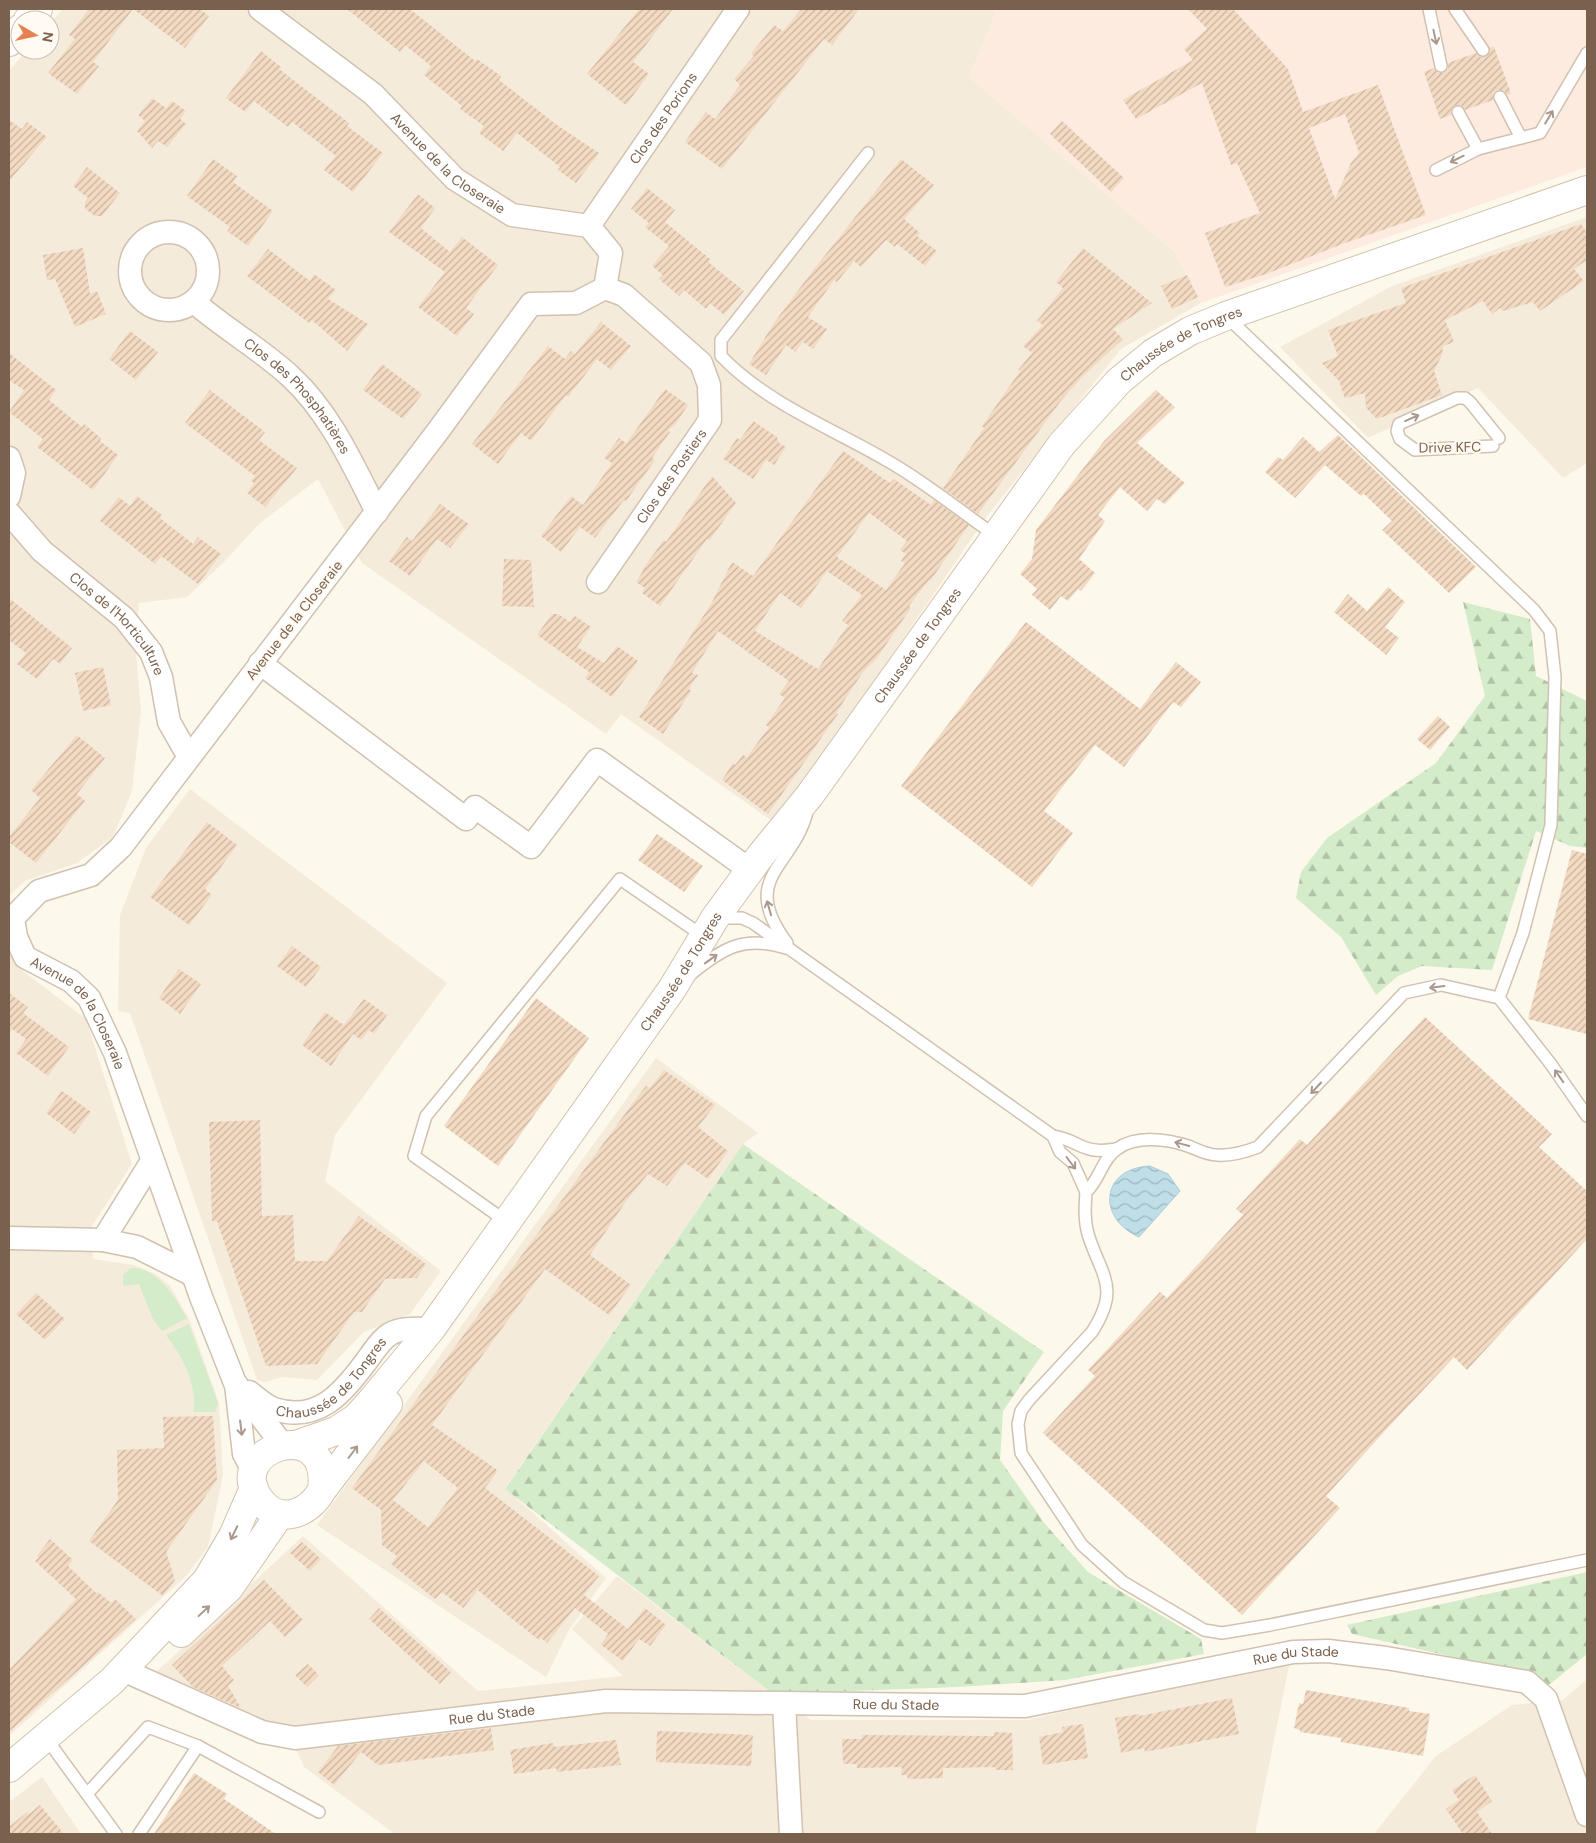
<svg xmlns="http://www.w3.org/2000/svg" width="1596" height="1843" font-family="'DM Sans',sans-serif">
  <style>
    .residential { fill: #f5ebda }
    .commercial { fill: #fdebe0 }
    .green { fill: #d4ecc9 }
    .forest { fill: url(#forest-firs) }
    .water { fill: url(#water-waves); stroke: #a5cdda }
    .building { fill: url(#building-hatch); fill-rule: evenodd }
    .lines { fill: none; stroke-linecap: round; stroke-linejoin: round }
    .lane-casing { stroke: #d1c1b0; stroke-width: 14 }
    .street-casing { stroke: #d1c1b0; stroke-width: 25 }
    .secondary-casing { stroke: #d4c2ae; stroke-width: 30 }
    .lane { stroke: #fff; stroke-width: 11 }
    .street { stroke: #fff; stroke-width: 22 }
    .secondary { stroke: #fff; stroke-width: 28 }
    .oneway { stroke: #a9988b }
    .labels { text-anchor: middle; stroke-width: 4.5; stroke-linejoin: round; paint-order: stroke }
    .street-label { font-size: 14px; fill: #7a614d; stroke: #fffbf3 }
  </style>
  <defs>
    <pattern id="forest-firs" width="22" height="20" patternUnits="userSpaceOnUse" patternTransform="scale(1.25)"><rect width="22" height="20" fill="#d4ecc9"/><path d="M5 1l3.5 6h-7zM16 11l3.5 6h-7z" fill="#b1c3a5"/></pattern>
    <pattern id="water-waves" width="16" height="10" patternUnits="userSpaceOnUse" patternTransform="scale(1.25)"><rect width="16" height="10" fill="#bfdee8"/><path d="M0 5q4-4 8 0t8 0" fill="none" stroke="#a0b7be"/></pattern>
    <pattern id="building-hatch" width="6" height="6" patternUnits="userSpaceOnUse" patternTransform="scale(1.25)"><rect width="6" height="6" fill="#f3dac3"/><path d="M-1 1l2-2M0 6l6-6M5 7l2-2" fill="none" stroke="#cab4a1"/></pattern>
  </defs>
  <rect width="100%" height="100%" fill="#fdf8ec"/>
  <!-- residential -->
  <g class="residential">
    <path d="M63 9H992L996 12 969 77 1175 252 1201 303 1121 349 987 516 776 824 621 714 606 734 362 563 318 479 260 523 223 563 187 597 139 603 135 642 141 711 132 791 113 837 77 863 25 881 9 896V71L27 50H50V23Z"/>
    <path d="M1587 217V463L1563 478 1478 388 1368 438 1280 347 1392 286Z"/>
    <path d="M190 789 447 983 335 1135 325 1181 441 1271 410 1314 364 1332 317 1380 282 1377 265 1382 257 1380 130 1013 118 1011 120 915 146 848Z"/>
    <path d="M9 945 23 971 86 1019 132 1164 90 1229 93 1259 134 1265 155 1274 170 1286 189 1319 219 1403 223 1475 208 1547 186 1576 9 1736Z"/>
    <path d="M656 1058 758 1133 743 1144 505 1488 606 1578 569 1630 546 1677 317 1525Z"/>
    <path d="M303 1536 478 1691 623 1676 572 1629 617 1576 773 1694 811 1720H1027L1120 1699 1289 1666 1255 1834H395L304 1767 295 1747 281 1726 204 1700 154 1674Z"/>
    <path d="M1587 1679V1834H1374L1436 1756 1512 1705 1563 1700Z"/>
    <path d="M42 1777 81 1834H9V1802Z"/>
  </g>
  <!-- commercial -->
  <path class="commercial" d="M992 9H1587V167L1201 303 1175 252 969 77 996 12Z"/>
  <!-- green -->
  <g class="green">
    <path d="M131 1268C158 1267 175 1298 187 1318L162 1331 153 1319 139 1284 123 1286V1275Z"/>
    <path d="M189 1324 218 1403 215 1412H194C196 1382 184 1359 166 1335Z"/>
  </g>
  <!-- forest -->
  <g class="forest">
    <path d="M1463 602 1530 619 1536 676 1587 701V848L1570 846 1536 831 1492 970 1422 966 1398 976 1376 995 1341 937 1296 898 1301 872 1327 838 1436 763 1485 696Z"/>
    <path d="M743 1144 1044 1352 1003 1411 1000 1460 1045 1524 1088 1572 1201 1639 1204 1654 1065 1680 957 1687 773 1694 505 1489Z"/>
    <path d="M1587 1572V1654L1549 1685 1537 1676 1352 1634 1347 1625Z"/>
  </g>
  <!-- water -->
  <path class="water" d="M1150 1166 1168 1174 1180 1191 1139 1237C1096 1218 1101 1168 1150 1166Z"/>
  <!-- building -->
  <g class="building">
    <path d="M89 9H133L93 62 99 66 77 94 48 73 75 39 69 35Z"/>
    <path d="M133 9H200L209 16 185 48Z"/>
    <path d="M347 9H410L475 61 477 59 501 76 499 80 557 125 599 153 576 183 558 170 560 167 517 133 503 151 479 133 484 126 460 109 462 106 424 75 431 66 405 45 400 52Z"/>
    <path d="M639 9H673L633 62 649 74 626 105 587 74Z"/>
    <path d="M801 9H859L832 45 824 39 722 169 685 142 706 112 715 119 740 85 734 79 754 56 751 54 774 25 783 31Z"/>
    <path d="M1188 9H1233L1288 69 1303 112 1378 85 1426 215 1345 243 1266 274 1225 287 1205 233 1260 213 1237 163 1231 165 1202 83 1136 119 1123 100 1193 60 1184 49 1207 29ZM1345 114 1359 153 1351 163 1335 199 1309 128Z"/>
    <path d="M1494 47 1511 93 1507 95 1504 90H1497L1493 93V100L1465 110 1461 105H1455L1451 109V115L1440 119 1424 72 1434 68 1438 73H1443L1448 69V63L1476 53 1480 57 1487 56 1490 48Z"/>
    <path d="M261 51 281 67 279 69 349 123 347 126 383 153 353 192 324 170 336 156 292 122 288 127 254 101 245 112 226 98Z"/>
    <path d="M152 98 166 108 172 101 186 111 180 119 186 124 167 147 158 141 152 148 137 131 145 121 138 115Z"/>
    <path d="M9 120 22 129 27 122 47 137 9 181Z"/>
    <path d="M1062 121 1124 178 1111 192 1050 134Z"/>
    <path d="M213 159 237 176 233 182 273 211 248 246 227 231 230 227 187 196Z"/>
    <path d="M901 159 934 185 904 219 920 233 917 236 937 251 925 266 897 244 895 247 886 240 861 267 854 261 837 282 834 280 808 317 827 329 813 349 803 342 795 352 786 345 766 375 749 364 774 323 811 273Z"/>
    <path d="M87 167 120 193 102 216H95L85 209V202L88 198 73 186Z"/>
    <path d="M647 188 675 210 665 222 710 259 708 262 744 291 724 315 710 303 706 309 684 290 679 296 659 279 663 275 652 266 669 246 645 227 649 223 631 209Z"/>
    <path d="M418 194 435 208 421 228 450 252 462 237 498 265 466 308 474 314 457 336 418 307 445 272 389 232Z"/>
    <path d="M1581 224 1587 233V260L1574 269 1584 281 1540 311 1533 302 1503 311 1500 308 1492 314 1483 301 1445 320 1454 342 1443 346 1442 355 1434 371 1442 395 1377 419 1366 408 1365 393 1345 398 1339 381 1322 363 1338 356 1328 330 1406 303 1401 288Z"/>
    <path d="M83 248 90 294 97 291 106 314 75 327 55 279 47 280 43 255Z"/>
    <path d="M1083 248 1152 303 1113 329 1123 339 1081 378 1060 402 978 514 943 488 984 428 982 426 1020 371 1018 370 1032 353 1023 346 1043 325 1037 321 1063 288 1056 282Z"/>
    <path d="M268 249 310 281 314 274 336 290 328 299 368 324 347 351 312 320 309 323 247 276Z"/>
    <path d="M1187 275 1198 297 1172 309 1161 286Z"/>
    <path d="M601 322 631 346 611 370 597 359 568 397 566 395 531 441 521 433 498 464 472 444 548 346 565 359 571 351 575 354Z"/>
    <path d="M130 331 158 352 136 380 109 359Z"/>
    <path d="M9 353 56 390 49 400 82 427 84 424 101 438 100 441 118 455 93 490 37 447 43 439 9 412 24 390 9 380Z"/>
    <path d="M382 364 422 394 403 419 363 390Z"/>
    <path d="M665 389 688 405 675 425 668 430 670 432 652 458 655 460 626 501 624 500 595 538 580 527 561 552 541 536 571 496 583 505 612 463 604 458 619 438 626 443 628 441Z"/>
    <path d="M210 390 265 432 259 440 297 468 265 507 247 493 254 483 251 481 255 476 185 423Z"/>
    <path d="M1156 390 1175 407 1137 443 1185 483 1165 504 1157 499 1147 511 1120 487 1098 515 1105 521 1079 559 1095 573 1081 591 1078 589 1068 601 1061 596 1050 610 1032 595 1037 589 1020 574 1032 559 1036 530 1104 441Z"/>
    <path d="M753 421 777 437 779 443 786 447 774 465 766 460 753 479 723 459 737 438 740 440Z"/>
    <path d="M1338 435 1476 567 1449 593 1382 530 1392 521 1364 494 1361 496 1325 465 1295 498 1265 472 1278 457 1283 460 1303 437 1319 452Z"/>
    <path d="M843 451 890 483 894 479 931 505 934 500 969 525 930 581 929 580 909 606 911 608 876 659 863 672 836 713 838 714 768 814 722 780 733 763 735 765 743 755 747 757 769 727 766 725 785 698 779 694 789 681 718 631 692 673 698 675 689 689 691 691 663 734 639 717 711 604 732 562 753 576ZM869 513 907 541 900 550 906 554 901 561 905 563 886 590 837 557ZM827 571 862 595 842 621 848 625 818 669 755 631 780 593 801 608Z"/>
    <path d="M712 476 736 503 709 541 707 539 660 606 642 593 645 588 636 582 643 571 642 570 664 540 666 542Z"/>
    <path d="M137 496 162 515 160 518 193 544 198 537 221 554 198 584 161 556 155 564 100 521 119 497 130 506Z"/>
    <path d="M440 504 469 524 450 548 437 539 410 576 389 561 407 537 412 541Z"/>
    <path d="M504 559 531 560 534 607 502 606Z"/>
    <path d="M1388 587 1405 602 1385 627 1399 638 1386 655 1334 612 1348 594 1367 611Z"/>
    <path d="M9 598 72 648 60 664 53 659 37 679 17 664 26 653 9 640Z"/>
    <path d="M552 614H558L570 622 575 616 591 627 577 647 604 663 617 646 638 661 612 697 585 678 589 672 537 635Z"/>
    <path d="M1026 622 1140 709 1176 662 1201 682 1181 707 1173 702 1124 767 1095 745 1044 811 1073 833 1032 887 901 786Z"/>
    <path d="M103 667 111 705 83 711 75 673Z"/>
    <path d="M1438 716 1450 727 1430 750 1417 739Z"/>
    <path d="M77 735 105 758 77 794 85 801 36 863 9 842V837L40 798 31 790Z"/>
    <path d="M207 822 237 845 205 889 212 895 189 925 150 897Z"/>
    <path d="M657 834 703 866 684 892 638 860Z"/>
    <path d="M1572 850 1587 854V1034L1528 1019Z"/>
    <path d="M292 946 321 967 306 987 277 966Z"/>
    <path d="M179 969 201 984 180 1014 159 998Z"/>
    <path d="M9 993 28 1007 23 1013 69 1047 48 1076 16 1053 26 1039 12 1029 9 1033Z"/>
    <path d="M536 998 589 1038 498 1166 444 1126Z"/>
    <path d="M364 999 387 1015 374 1034 369 1030 361 1040 353 1034 331 1066 302 1045 325 1012 344 1025Z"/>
    <path d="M1425 1017 1552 1134 1539 1147 1587 1191V1239L1467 1370 1454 1357 1384 1432 1326 1496 1340 1508 1242 1615 1043 1433 1095 1376 1088 1370 1160 1292 1167 1298 1243 1215 1236 1209 1300 1139 1307 1145Z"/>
    <path d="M664 1070 715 1105 698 1127 728 1151 708 1179 685 1163 667 1186 648 1174 627 1200 590 1255 631 1285 609 1315 545 1269 432 1425 496 1469 497 1472 485 1488 599 1576 584 1595 628 1629 645 1608 666 1625 650 1646 639 1639 623 1661 601 1645 608 1634 575 1608 547 1643 541 1638 539 1640 511 1618 478 1590 463 1608 442 1592 435 1599 391 1564 397 1556 382 1545 381 1510 352 1488 635 1100 646 1086 650 1088ZM424 1461 458 1488 428 1527 393 1500Z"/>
    <path d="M62 1091 91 1112 74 1134 46 1113Z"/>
    <path d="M260 1120 262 1216 293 1215 295 1261H327L359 1216 426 1264 417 1278 385 1279 362 1312H354L317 1364 266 1366 217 1221H212L209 1122Z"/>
    <path d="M36 1293 65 1319 45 1340 16 1314Z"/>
    <path d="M213 1416 217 1480 166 1552 175 1580 163 1596 89 1541 118 1500 117 1450 164 1448 163 1417Z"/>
    <path d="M50 1539 73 1560 68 1566 96 1593 98 1592 111 1603 115 1599 136 1619 9 1732V1670L76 1599 35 1561 39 1557 37 1556Z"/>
    <path d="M302 1542 321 1559 310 1571 290 1553Z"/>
    <path d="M264 1580 303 1620 285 1637 270 1621 222 1666 234 1680 228 1686 241 1708 193 1687 172 1665Z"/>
    <path d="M379 1608 451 1672 440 1684 369 1619Z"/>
    <path d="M308 1664 319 1675 307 1687 295 1675Z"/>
    <path d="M1306 1690 1409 1708V1711L1430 1714 1423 1756 1341 1742V1738L1300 1732V1730L1294 1728 1299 1703 1303 1704Z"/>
    <path d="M1232 1698 1239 1734 1145 1752 1144 1748 1121 1753 1115 1718 1139 1714V1716Z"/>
    <path d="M1083 1724 1088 1758 1043 1765 1039 1737 1063 1732 1062 1727Z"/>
    <path d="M491 1728 494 1750 378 1765 361 1752 334 1785 318 1772 338 1746Z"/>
    <path d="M657 1731 753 1735 751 1766 656 1762Z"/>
    <path d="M994 1732 1012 1733 1013 1770H996L995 1767 943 1768V1778L908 1779 907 1775H901L902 1767 857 1768V1764H843L842 1739H862V1735L994 1736Z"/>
    <path d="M616 1740 621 1765 557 1772 556 1768 514 1774 510 1750 553 1743 554 1747Z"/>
    <path d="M194 1773 227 1794 224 1799 276 1834H154Z"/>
    <path d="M1475 1775 1492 1801 1477 1812 1492 1834H1463L1446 1809 1459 1800 1452 1790Z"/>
    <path d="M40 1805 64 1834H9V1827L27 1812 29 1814Z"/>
  </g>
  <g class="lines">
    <!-- lane casing -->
    <g class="lane-casing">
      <g id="lane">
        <path d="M1429 9 1441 66"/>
        <path d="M1455 9 1483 50"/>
        <path d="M1500 97 1521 138 1540 133 1587 53"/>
        <path d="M1458 112 1478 149"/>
        <path d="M868 153 721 340V356C766 403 831 428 886 460 924 481 960 511 996 536"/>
        <path d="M1436 170 1478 149 1521 138"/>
        <path d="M1227 317 1534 610 1550 631 1555 677 1551 825 1523 933 1499 998"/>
        <path d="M1493 446 1415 450 1400 439 1397 431 1399 424 1457 398H1465L1470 402 1499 438"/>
        <path d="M720 918H742L753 923 1053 1136C1080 1140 1081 1155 1116 1149"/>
        <path d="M787 943C738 877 793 868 807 812"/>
        <path d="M691 974C723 948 744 935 786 948"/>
        <path d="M1587 1116 1550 1063 1499 998 1441 985 1404 993 1258 1147C1245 1152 1231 1156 1217 1155 1206 1155 1197 1149 1188 1146 1167 1139 1136 1135 1117 1149 1102 1159 1099 1181 1086 1192 1085 1206 1084 1220 1088 1234 1101 1276 1121 1287 1092 1332L1029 1400 1021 1411 1018 1424 1021 1453 1082 1545 1123 1582 1204 1630 1222 1633 1270 1625 1587 1560"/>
        <path d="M1053 1136 1060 1152 1073 1163 1086 1192"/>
        <path d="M507 1222 414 1156 426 1116 620 879 703 936"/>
        <path d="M46 1738 116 1834"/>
        <path d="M87 1794 148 1727 198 1746 319 1812"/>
        <path d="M139 1834 198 1746"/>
      </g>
    </g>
    <!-- street casing -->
    <g class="street-casing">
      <g id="street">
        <path id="s1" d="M260 9 373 94 455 179 512 215 589 226 611 253 605 288 576 303 531 304 438 431 121 847 91 875 39 891 13 918 16 937 25 957 71 981 89 998 115 1053 201 1297 235 1383 282 1444"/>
        <path id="s2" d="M589 226 738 9"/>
        <circle cx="169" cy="271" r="39"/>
        <path id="s3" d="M194 302C225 329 261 349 291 377 330 413 353 465 377 512"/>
        <path d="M9 458 14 473 9 496"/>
        <path id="s4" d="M9 513 42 551 124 618 151 652 161 677 169 722 189 757"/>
        <path id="s5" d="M598 582 710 420 709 385 701 363 624 295 605 288"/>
        <path d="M260 663 466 819 475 807 531 847 597 760 750 870"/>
        <path d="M9 1238 103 1240 137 1247 193 1275"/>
        <path d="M103 1240 152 1161"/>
        <path d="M236 1384 244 1454 254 1472"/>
        <path id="s6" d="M249 1392C256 1397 265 1406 274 1409 317 1423 342 1394 365 1363 372 1354 380 1340 390 1334 402 1327 418 1329 431 1329"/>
        <path id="s7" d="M123 1670 262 1732 295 1738 606 1701 1025 1706 1293 1652 1328 1651 1386 1658 1527 1682 1546 1699 1587 1815"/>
        <path d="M784 1704 791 1834"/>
      </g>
    </g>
    <!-- secondary casing -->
    <g class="secondary-casing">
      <g id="secondary">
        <path d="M28 20 38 9"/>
        <path d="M9 42 20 29"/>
        <path id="s8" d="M296 1445 336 1431 356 1418 373 1399 431 1329 672 989 715 918 761 855 810 795 1062 444 1119 381 1153 353 1190 331 1226 316 1587 190"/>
        <path d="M322 1490C332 1412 221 1449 260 1500 279 1526 309 1514 322 1490L388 1404"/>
        <path d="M181 1633 229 1588 280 1514"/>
        <path d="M9 1768 112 1681 207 1580 233 1536 254 1488"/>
      </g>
    </g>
    <!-- lane -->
    <use href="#lane" class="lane"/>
    <!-- street -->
    <use href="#street" class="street"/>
    <!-- secondary -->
    <use href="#secondary" class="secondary"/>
  </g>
  <!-- one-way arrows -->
  <defs><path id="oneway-shaft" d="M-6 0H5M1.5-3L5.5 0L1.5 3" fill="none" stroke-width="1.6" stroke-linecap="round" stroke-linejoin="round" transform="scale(1.25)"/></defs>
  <g class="oneway">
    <use href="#oneway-shaft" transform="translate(1435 37) rotate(78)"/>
    <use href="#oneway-shaft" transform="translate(1549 117) rotate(-59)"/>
    <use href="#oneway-shaft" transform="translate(1457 159) rotate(154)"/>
    <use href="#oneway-shaft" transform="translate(1412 418) rotate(-24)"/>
    <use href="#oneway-shaft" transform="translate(769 908) rotate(-106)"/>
    <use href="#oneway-shaft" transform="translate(711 959) rotate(-36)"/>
    <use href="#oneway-shaft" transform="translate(1437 987) rotate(173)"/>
    <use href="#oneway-shaft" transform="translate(1559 1076) rotate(-125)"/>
    <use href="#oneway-shaft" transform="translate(1316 1088) rotate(133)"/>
    <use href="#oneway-shaft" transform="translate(1182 1144) rotate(-165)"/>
    <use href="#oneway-shaft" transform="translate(1071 1163) rotate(53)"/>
    <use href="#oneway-shaft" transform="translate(241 1428) rotate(83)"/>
    <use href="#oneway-shaft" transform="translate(353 1452) rotate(-53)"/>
    <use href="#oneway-shaft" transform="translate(234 1533) rotate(116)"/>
    <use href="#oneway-shaft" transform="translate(204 1611) rotate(-43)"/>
  </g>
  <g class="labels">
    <!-- street labels -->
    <g class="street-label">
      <text dy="5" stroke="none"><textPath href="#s2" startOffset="131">Clos des Porions</textPath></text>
      <text dy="5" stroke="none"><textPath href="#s1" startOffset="244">Avenue de la Closeraie</textPath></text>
      <text dy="5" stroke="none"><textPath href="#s8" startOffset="1428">Chaussée de Tongres</textPath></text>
      <text dy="5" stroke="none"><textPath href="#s3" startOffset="141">Clos des Phosphatières</textPath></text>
      <text transform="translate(1450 447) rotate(-1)" y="5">Drive KFC</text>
      <text dy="5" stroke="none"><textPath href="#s5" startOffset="129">Clos des Postiers</textPath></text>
      <text transform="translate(294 620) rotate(-52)" y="5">Avenue de la Closeraie</text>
      <text dy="5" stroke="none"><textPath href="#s4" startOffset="156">Clos de l'Horticulture</textPath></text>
      <text dy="5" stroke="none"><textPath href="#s8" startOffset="1022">Chaussée de Tongres</textPath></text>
      <text dy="5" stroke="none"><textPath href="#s8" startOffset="619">Chaussée de Tongres</textPath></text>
      <text dy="5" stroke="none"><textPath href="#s1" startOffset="1488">Avenue de la Closeraie</textPath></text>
      <text dy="5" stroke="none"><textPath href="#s6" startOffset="102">Chaussée de Tongres</textPath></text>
      <text dy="5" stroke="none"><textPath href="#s7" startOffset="1194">Rue du Stade</textPath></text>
      <text dy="5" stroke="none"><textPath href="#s7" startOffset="789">Rue du Stade</textPath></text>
      <text dy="5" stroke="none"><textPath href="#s7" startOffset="384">Rue du Stade</textPath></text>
    </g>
  </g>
  <!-- border -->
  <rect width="1596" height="1843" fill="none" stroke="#7a614d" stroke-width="20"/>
  <!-- north arrow -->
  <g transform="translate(35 35) rotate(99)"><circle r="24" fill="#fffbf3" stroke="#cabdb1"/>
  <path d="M0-4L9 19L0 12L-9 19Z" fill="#e68052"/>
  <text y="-8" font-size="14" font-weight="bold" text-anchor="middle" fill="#7a614d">N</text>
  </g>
</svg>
